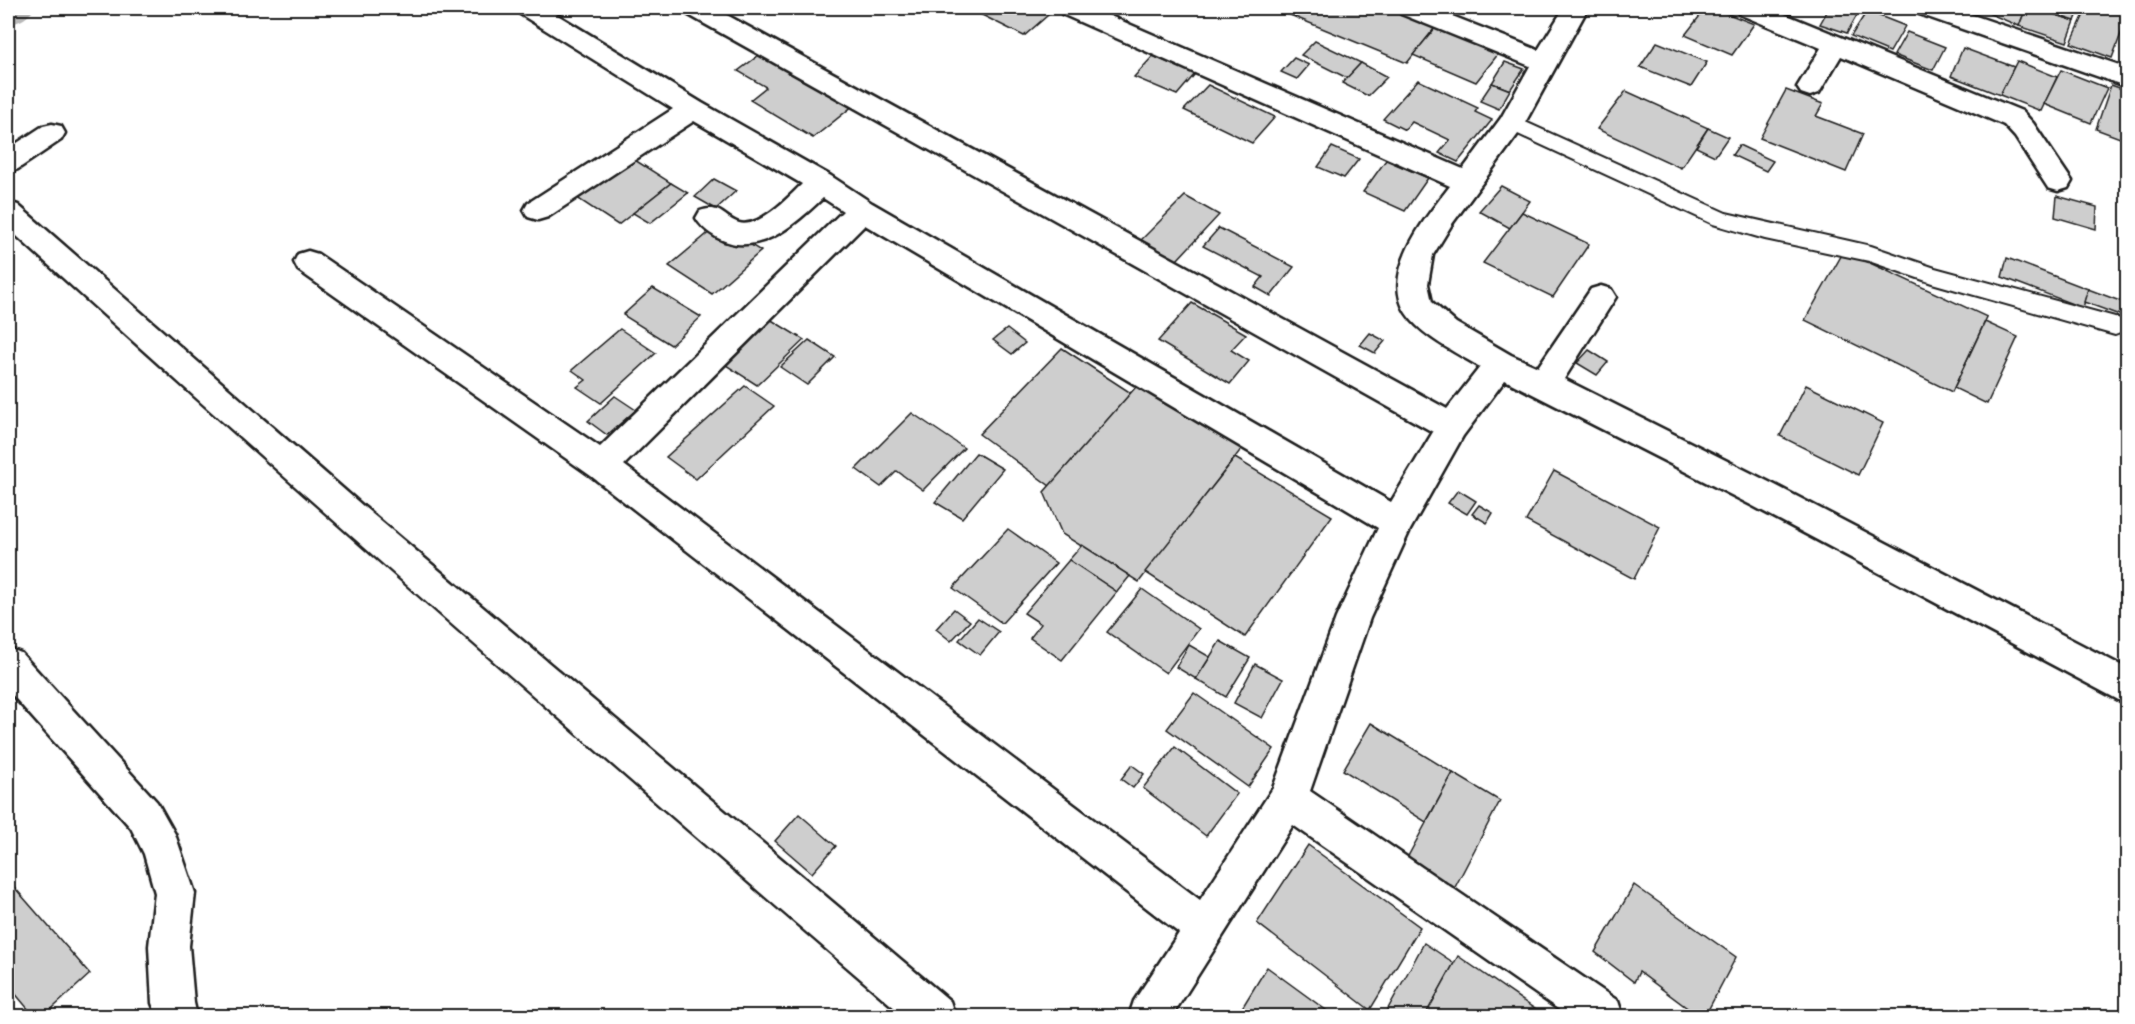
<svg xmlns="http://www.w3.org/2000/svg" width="2135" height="1024" font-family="Caveat,sans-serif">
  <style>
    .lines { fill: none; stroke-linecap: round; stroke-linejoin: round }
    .canal { fill: #b8b8b8; fill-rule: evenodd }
    .building { fill: #cecece; stroke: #1c1c1c; stroke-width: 1.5 }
    .service-casing { stroke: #1c1c1c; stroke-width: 4 }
    .minor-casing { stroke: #1c1c1c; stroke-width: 5 }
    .service { fill: #fff; fill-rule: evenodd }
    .minor { fill: #fff; fill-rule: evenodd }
  </style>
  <rect width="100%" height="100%" fill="#fff"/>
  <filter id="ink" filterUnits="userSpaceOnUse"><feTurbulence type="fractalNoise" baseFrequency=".0167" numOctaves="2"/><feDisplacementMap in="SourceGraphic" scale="12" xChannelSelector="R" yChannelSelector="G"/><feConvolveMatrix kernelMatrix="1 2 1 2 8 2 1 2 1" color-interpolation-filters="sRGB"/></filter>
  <g filter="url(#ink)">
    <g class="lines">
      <!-- canal -->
      <path class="canal" d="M8 8H35C28 18 20 22 8 25Z"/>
    </g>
    <!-- building -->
    <g class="building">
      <path d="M988 8H1056L1024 36 980 14Z"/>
      <path d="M1273 8H1398L1438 24 1407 63Z"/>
      <path d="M1706 8H1713L1754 24 1732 55 1685 35Z"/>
      <path d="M1829 8H1836L1857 15 1847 33 1820 24Z"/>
      <path d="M1976 8H2026L2019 26Z"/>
      <path d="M2026 8H2035L2075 21 2067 42 2019 26Z"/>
      <path d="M2035 8H2080L2075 21Z"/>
      <path d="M2087 8H2106L2128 15 2112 58 2071 43Z"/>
      <path d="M1867 11 1905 26 1890 52 1851 36Z"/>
      <path d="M1436 27 1499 53 1476 82 1413 55Z"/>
      <path d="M1907 32 1945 47 1933 70 1894 55Z"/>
      <path d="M1315 41 1361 63 1347 78 1301 55Z"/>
      <path d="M1657 42 1707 62 1691 87 1640 67Z"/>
      <path d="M1963 48 2014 67 2000 95 1951 76Z"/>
      <path d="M762 53 854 105 813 138 750 100 766 87 738 71Z"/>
      <path d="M1153 56 1195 74 1177 95 1134 77Z"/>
      <path d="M1294 58 1309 65 1297 79 1281 72Z"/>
      <path d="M2017 61 2057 77 2041 111 2000 95Z"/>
      <path d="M1505 62 1524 69 1510 90 1492 83Z"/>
      <path d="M1361 63 1387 77 1368 96 1342 83Z"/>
      <path d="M2061 70 2107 88 2091 123 2044 104Z"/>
      <path d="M1418 80 1478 108 1475 112 1492 120 1458 162 1439 153 1450 140 1412 122 1405 130 1383 119Z"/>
      <path d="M1492 83 1510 90 1499 109 1480 101Z"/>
      <path d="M1208 85 1275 117 1252 143 1184 110Z"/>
      <path d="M2111 85 2128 91V141L2096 129Z"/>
      <path d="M1786 90 1823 104 1816 116 1863 134 1846 172 1760 138Z"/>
      <path d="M1626 91 1708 128 1681 168 1597 129Z"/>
      <path d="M1708 128 1728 137 1715 156 1696 147Z"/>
      <path d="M1739 145 1773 161 1766 171 1732 155Z"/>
      <path d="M1332 147 1359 159 1344 178 1318 167Z"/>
      <path d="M627 155 671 183 618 225 574 196Z"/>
      <path d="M1386 160 1428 178 1405 211 1363 192Z"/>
      <path d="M714 179 736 191 716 209 695 197Z"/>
      <path d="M671 183 688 193 650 223 633 213Z"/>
      <path d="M1501 186 1530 201 1510 228 1479 211Z"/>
      <path d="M1185 196 1219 215 1176 261 1141 240Z"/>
      <path d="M2057 196 2097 207 2096 229 2055 217Z"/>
      <path d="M1522 212 1589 244 1553 297 1483 263Z"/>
      <path d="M718 225 761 251 712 294 669 266Z"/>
      <path d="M1219 228 1294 267 1271 296 1255 287 1263 277 1203 246Z"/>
      <path d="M1844 251 1987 317 1952 392 1805 320Z"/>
      <path d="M2007 258 2088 289 2083 308 2002 277Z"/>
      <path d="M653 288 701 317 671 345 623 315Z"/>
      <path d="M2088 289 2128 304 2125 317 2084 302Z"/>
      <path d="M1192 303 1246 334 1231 350 1249 361 1230 384 1158 341Z"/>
      <path d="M765 316 804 340 757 385 718 360Z"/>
      <path d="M1985 322 2018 337 1987 404 1954 388Z"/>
      <path d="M620 329 656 353 601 403 577 387 586 380 572 370Z"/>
      <path d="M1007 329 1025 343 1012 354 993 340Z"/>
      <path d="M1370 333 1385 341 1375 353 1360 345Z"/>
      <path d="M809 340 835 357 807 385 780 367Z"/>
      <path d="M1062 348 1131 393 1050 486 979 434Z"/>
      <path d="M1589 350 1608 362 1597 375 1577 363Z"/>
      <path d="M1142 380 1246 443 1139 582 1062 534 1044 492Z"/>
      <path d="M1806 385 1883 423 1858 475 1780 436Z"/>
      <path d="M745 386 774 406 696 479 666 457Z"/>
      <path d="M615 396 636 410 607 435 588 421Z"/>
      <path d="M912 413 964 448 923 490 897 471 881 487 856 469Z"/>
      <path d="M976 453 1003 469 962 518 935 502Z"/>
      <path d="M1235 458 1332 516 1245 637 1145 572Z"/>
      <path d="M1554 471 1660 527 1634 579 1526 521Z"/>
      <path d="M1458 490 1476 501 1467 514 1448 503Z"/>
      <path d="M1479 505 1493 513 1487 523 1472 514Z"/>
      <path d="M1008 529 1056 563 1002 623 953 588Z"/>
      <path d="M1082 545 1130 576 1117 592 1069 560Z"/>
      <path d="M1069 560 1117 592 1062 660 1030 638 1041 624 1024 613Z"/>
      <path d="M1142 589 1199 629 1166 673 1107 632Z"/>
      <path d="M954 609 970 621 951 641 936 629Z"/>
      <path d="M978 618 999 632 980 655 959 640Z"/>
      <path d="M1220 641 1250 658 1226 697 1196 679Z"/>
      <path d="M1189 645 1210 657 1196 679 1176 667Z"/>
      <path d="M1255 664 1283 679 1262 718 1234 703Z"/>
      <path d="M1194 693 1274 749 1248 787 1167 729Z"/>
      <path d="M1371 723 1453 773 1426 822 1343 770Z"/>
      <path d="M1175 747 1237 794 1206 836 1143 788Z"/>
      <path d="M1132 765 1144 774 1133 788 1121 779Z"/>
      <path d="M1453 773 1500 801 1453 891 1406 860Z"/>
      <path d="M799 814 836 846 812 873 775 841Z"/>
      <path d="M1308 845 1420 927 1370 1010 1257 923Z"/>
      <path d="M8 880 90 974 44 1016H34L8 985Z"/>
      <path d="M1634 885 1736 957 1705 1016H1698L1639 972 1634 982 1595 952Z"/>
      <path d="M1424 943 1454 963 1425 1016H1384Z"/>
      <path d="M1458 956 1545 1016H1425Z"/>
      <path d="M1267 967 1334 1016H1237Z"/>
    </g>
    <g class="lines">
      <!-- service casing -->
      <g class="service-casing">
        <path id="service" d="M1512 116 1726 213 1871 246 1935 268 2115 317 2123 320 2126 326 2123 332 2115 335 1932 283 1869 261 1765 239 1713 224 1505 128 1502 123 1505 118Z"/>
      </g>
      <!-- minor casing -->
      <g class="minor-casing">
        <g id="minor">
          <path d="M517 8H546L702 103 831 176 872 203 1391 502 1433 432 687 14 684 8H714L1447 409 1480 367C1457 353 1421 336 1406 313 1380 272 1426 217 1450 186L1062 14 1059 8H1092L1463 169 1501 118 1530 66 1401 14 1398 8H1432L1538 50 1564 8H1588L1521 130 1452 224 1433 255 1428 284 1432 302 1456 323 1511 355 1538 367 1591 289 1601 286 1611 289 1616 297 1564 379 1775 485 2128 669V705L1751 505 1505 380 1463 436 1410 530 1370 618 1310 791 1618 1001 1623 1016H1568L1293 825 1172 1016H1129L1134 1001 1179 933 591 476 298 270 294 262 298 254 308 251 318 254 600 447 843 211 823 198C795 224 757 260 716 237 708 232 701 227 696 218L700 211C721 204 722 217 739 223 758 229 789 197 802 184L694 121 548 217 538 220 528 217 524 210 528 203 673 109 520 14ZM865 225 1378 528 1336 618 1273 788 1200 900 624 465Z"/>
          <path d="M1736 8H1770L2022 111 2033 123 2072 181 2068 188 2058 191 2048 188 2015 137 2004 125 1841 56 1819 93 1810 96 1801 93 1797 87 1821 48 1739 14Z"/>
          <path d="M1916 8H1952L2128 68V87L1919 14Z"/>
          <path d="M52 124 61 126 65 133 61 140 18 169 8 172V149L43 126Z"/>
          <path d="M8 202 18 205 364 507 950 1001 955 1016H904C602 757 302 496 8 228Z"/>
          <path d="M8 648 21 653 157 802 175 834 195 893 189 946 194 1003 197 1016H157L152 1003 149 946 155 893 144 854 131 828 8 690Z"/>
        </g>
      </g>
      <!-- service -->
      <use href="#service" class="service"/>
      <!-- minor -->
      <use href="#minor" class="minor"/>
    </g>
  </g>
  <!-- margin -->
  <rect width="2135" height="1024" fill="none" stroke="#fff" stroke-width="30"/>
  <rect x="15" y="15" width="2105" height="994" fill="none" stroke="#1c1c1c" stroke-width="2" filter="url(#ink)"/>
</svg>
